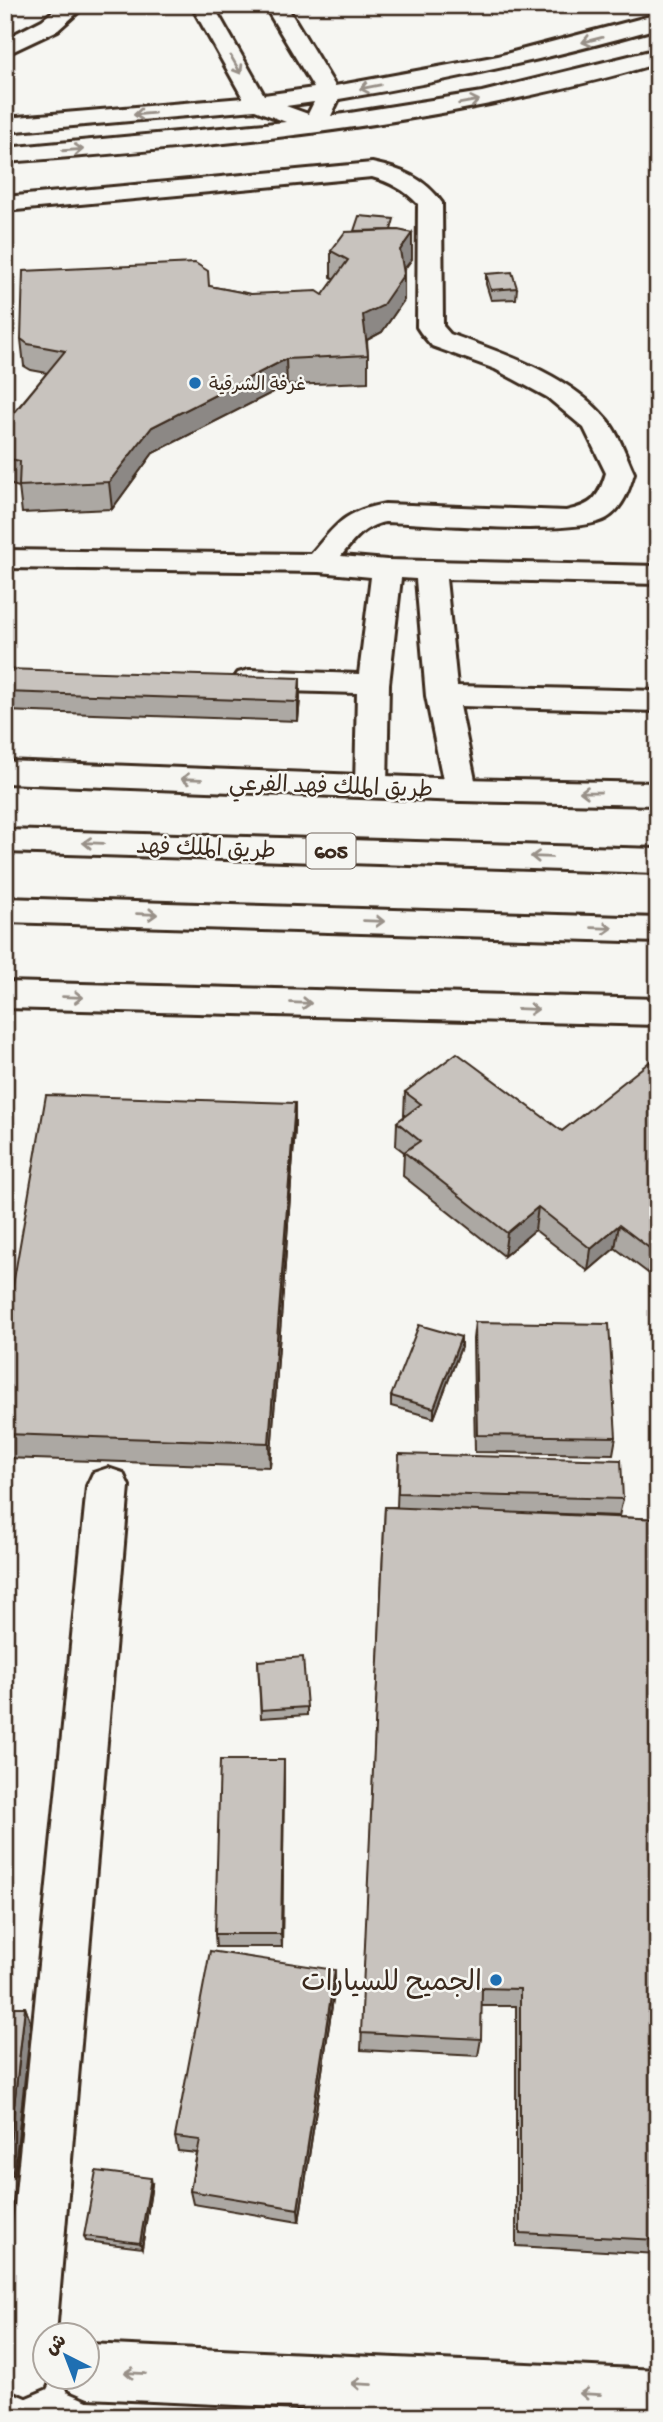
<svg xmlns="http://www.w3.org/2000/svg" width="663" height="2422" font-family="'Gochi Hand','Playpen Sans Arabic',sans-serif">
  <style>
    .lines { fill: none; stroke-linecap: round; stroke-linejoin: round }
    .minor-casing { stroke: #3b2a1e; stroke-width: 6 }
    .major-casing { stroke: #3b2a1e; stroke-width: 6 }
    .highway-casing { stroke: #3b2a1e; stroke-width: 6 }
    .minor { fill: #f6f6f2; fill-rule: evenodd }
    .major { fill: #f6f6f2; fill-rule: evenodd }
    .highway { fill: #f6f6f2; fill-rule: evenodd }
    .wall { fill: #aca8a3; stroke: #3b2a1e; stroke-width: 2 }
    .shaded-wall { fill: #8c8885; stroke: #3b2a1e; stroke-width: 2 }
    .building { fill: #c8c3be; stroke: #3b2a1e; stroke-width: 2 }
    .oneway { stroke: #989088 }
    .poi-dot { fill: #1f6fb2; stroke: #f6f6f2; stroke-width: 2.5 }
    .labels { text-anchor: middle; stroke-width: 5; stroke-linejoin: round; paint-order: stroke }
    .far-poi-label { font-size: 19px; fill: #3b2a1e; stroke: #f6f6f2; text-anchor: start }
    .shield { fill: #f6f6f2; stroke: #73675e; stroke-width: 2 }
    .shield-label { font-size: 21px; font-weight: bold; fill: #3b2a1e }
    .street-label { font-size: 23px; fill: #3b2a1e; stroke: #f6f6f2 }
    .near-poi-label { font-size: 28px; fill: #3b2a1e; stroke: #f6f6f2; text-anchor: end }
  </style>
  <rect width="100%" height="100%" fill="#f6f6f2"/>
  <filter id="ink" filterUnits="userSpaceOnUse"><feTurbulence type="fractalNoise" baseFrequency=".0143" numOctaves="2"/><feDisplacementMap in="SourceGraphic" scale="14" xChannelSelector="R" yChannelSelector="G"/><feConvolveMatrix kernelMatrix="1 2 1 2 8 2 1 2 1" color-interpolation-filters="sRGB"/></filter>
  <g filter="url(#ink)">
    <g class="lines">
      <!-- minor casing -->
      <g class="minor-casing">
        <g id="minor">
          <path d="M61 5H86L58 30 5 55V39L42 20Z"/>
          <path d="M191 5H213L264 95 314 88 264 5H286L335 86 498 56 658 14V28C552 58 447 81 339 99L331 116 482 92 658 49V63C614 77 568 87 523 97 353 134 179 149 5 162V148L286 122 255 110 5 132V118L243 98ZM314 102 308 114 286 106Z"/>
          <path d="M372 163C401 169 425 178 442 203L443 326 450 334C504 354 569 374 607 420 619 434 626 456 634 473 629 490 623 508 607 518 577 537 428 523 385 522 364 526 354 540 341 556L387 560 658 566V584L446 579 457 686 658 691V711L460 706 477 790 473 798 461 801 449 798 445 790 426 696 416 579 401 578 389 684 387 786 383 794 371 797 359 794 355 786 357 693 249 690 238 687 233 680 238 673 249 670 359 674 371 577 319 572 5 568V550L311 554C338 523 343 512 385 504L566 511C593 505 598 499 606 473L584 428 547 397 495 369 432 346 421 333 417 327 418 204C405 190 390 182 372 177L5 211V197Z"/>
          <path d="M108 1468 123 1473 129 1486 56 2334H46V2376H50L45 2387 26 2395 7 2387 5 2384V2303L87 1486 93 1473Z"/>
          <path d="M88 2344 658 2370V2417H490L88 2398 69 2390 63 2376H88Z"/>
        </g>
      </g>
      <!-- major casing -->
      <g class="major-casing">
        <g id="major">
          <path d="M5 761 461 779 658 783V805L461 801 5 783Z"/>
          <path d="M5 982 658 999V1025L5 1008Z"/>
        </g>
      </g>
      <!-- highway casing -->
      <g class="highway-casing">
        <g id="highway">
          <path d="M5 830 658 849V873L5 852Z"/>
          <path d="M5 898 658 918V942L5 922Z"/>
        </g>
      </g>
      <!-- minor -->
      <use href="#minor" class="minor"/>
      <!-- major -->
      <use href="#major" class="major"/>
      <!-- highway -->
      <use href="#highway" class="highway"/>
    </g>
    <!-- wall -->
    <g class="wall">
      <path d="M393 230 412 233V259L404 270V300L382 332 367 340 368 355V382L287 385 153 453 112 509 22 513 19 487 5 483V423L47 373 31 370 24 366 21 339 209 286 251 294 323 295 335 279 331 277V251Z"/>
      <path d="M486 274 517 288 516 299 491 300 486 284Z"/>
      <path d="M5 669 300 698 298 721 5 711Z"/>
      <path d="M658 1064V1271L652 1276 615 1248 588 1271 535 1230 504 1256 403 1176 404 1152 396 1146 397 1122 405 1116 404 1115 405 1092 562 1131Z"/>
      <path d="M295 1129 270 1467 5 1458V1331Z"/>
      <path d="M475 1322 616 1437 613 1454 475 1452 473 1339Z"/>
      <path d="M461 1337V1347L434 1418 391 1406V1396Z"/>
      <path d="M399 1454 623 1499 619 1516 537 1513 658 1519V2254L516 2246V2006H481V2039L478 2056 361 2050 385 1507H397Z"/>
      <path d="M258 1661 307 1707V1715L261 1718Z"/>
      <path d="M284 1760 282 1947H216L215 1934Z"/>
      <path d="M335 1986 299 2222 193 2204 190 2191 197 2153 178 2151 175 2137Z"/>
      <path d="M5 2007H25L31 2024 14 2175 5 2174Z"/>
      <path d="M152 2184 142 2248 86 2241 84 2236Z"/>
    </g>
    <!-- shaded-wall -->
    <g class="shaded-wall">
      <path d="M412 233V259L399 276 400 250Z"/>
      <path d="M404 274V300L382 332 363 342V315Z"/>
      <path d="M286 359 287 385 153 453 112 509 109 482 152 427Z"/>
      <path d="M300 678V698L298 721V702Z"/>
      <path d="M295 1103V1129L270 1467 269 1443Z"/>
      <path d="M538 1207 535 1230 504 1256 507 1233Z"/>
      <path d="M619 1225 615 1248 588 1271 591 1249Z"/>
      <path d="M658 1252V1271L652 1276 656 1253Z"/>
      <path d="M461 1337V1347L434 1418V1408Z"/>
      <path d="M284 1760V1775L282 1947 281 1934Z"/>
      <path d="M335 1970V1986L299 2222 298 2209Z"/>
      <path d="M25 2007 31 2024 14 2175 8 2160Z"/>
      <path d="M151 2178 152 2184 142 2248 140 2243Z"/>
    </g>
    <!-- building -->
    <g class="building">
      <path d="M359 216 394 219 391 230 354 231Z"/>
      <path d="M398 230 412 233 400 250 404 274 382 306 363 315 368 355 286 359 152 427 109 482 19 486 20 461 5 458V424L65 351 28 344 21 339 23 271 195 263 208 271 209 286 251 294 317 291 323 295 348 260 331 251 345 232Z"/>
      <path d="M512 272 517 288 491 290 486 274Z"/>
      <path d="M5 669 300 678 298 702 5 692Z"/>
      <path d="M457 1053 562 1131 652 1060 658 1064V1194L655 1196 658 1198V1252L656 1253 619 1225 591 1249 538 1207 507 1233 404 1152 420 1141 397 1122 421 1104 405 1092Z"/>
      <path d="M46 1095 295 1103 269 1443 5 1434V1331Z"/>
      <path d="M475 1322 609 1324 616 1437 477 1435Z"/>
      <path d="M419 1325 461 1337 434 1408 391 1396Z"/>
      <path d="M399 1454 621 1460 623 1499 398 1493Z"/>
      <path d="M385 1507 658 1519V2240L520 2233V1989L482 1988 481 2039 361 2033Z"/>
      <path d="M303 1657 307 1707 261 1710 258 1661Z"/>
      <path d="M220 1760H284L281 1934H215Z"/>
      <path d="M210 1951 335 1970 298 2209 190 2191 200 2140 175 2137Z"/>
      <path d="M5 2007H25L8 2160H5Z"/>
      <path d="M96 2171 151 2178 140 2243 84 2236Z"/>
    </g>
    <!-- one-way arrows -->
    <defs><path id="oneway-shaft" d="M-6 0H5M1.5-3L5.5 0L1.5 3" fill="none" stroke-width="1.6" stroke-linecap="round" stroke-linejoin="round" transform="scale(1.75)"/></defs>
    <g class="oneway">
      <use href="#oneway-shaft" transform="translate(592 40) rotate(166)"/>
      <use href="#oneway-shaft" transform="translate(236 65) rotate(60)"/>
      <use href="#oneway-shaft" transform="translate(370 87) rotate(169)"/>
      <use href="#oneway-shaft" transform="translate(469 102) rotate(-10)"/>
      <use href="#oneway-shaft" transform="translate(144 114) rotate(175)"/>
      <use href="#oneway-shaft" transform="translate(73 150) rotate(-4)"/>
      <use href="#oneway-shaft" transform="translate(191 779) rotate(-178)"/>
      <use href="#oneway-shaft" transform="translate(590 792) rotate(-179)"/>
      <use href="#oneway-shaft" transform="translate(93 843) rotate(-178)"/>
      <use href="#oneway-shaft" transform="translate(541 857) rotate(-178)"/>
      <use href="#oneway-shaft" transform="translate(147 914) rotate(2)"/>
      <use href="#oneway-shaft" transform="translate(374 921) rotate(2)"/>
      <use href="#oneway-shaft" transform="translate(602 928) rotate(2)"/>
      <use href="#oneway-shaft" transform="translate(73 997) rotate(2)"/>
      <use href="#oneway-shaft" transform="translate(301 1003) rotate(2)"/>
      <use href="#oneway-shaft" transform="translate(528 1009) rotate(2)"/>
      <use href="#oneway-shaft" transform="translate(135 2373) rotate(-177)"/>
      <use href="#oneway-shaft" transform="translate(362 2384) rotate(-177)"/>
      <use href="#oneway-shaft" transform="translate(590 2394) rotate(-177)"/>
    </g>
  </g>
  <!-- markers -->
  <g class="poi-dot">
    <circle cx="195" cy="383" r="7"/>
    <circle cx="496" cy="1980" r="7"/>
  </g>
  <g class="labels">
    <!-- far-poi labels -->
    <g class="far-poi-label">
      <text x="209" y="390">غرفة الشرقية</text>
    </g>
    <!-- shield labels -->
    <rect class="shield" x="306.5" y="833.5" width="49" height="35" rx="5"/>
    <g class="shield-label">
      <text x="331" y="858">605</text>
    </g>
    <!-- street labels -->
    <g class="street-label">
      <text transform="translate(331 785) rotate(2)" y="8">طريق الملك فهد الفرعي</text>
      <text transform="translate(206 847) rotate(2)" y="8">طريق الملك فهد</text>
    </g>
    <!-- near-poi labels -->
    <g class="near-poi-label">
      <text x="482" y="1990">الجميح للسيارات</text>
    </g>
  </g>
  <!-- margin -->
  <rect width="663" height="2422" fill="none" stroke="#f6f6f2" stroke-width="28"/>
  <rect x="14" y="14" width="635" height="2394" fill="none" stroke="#3b2a1e" stroke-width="2.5" filter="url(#ink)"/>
  <!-- north arrow -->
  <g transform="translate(66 2356) rotate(318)"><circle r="33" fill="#f6f6f2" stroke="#aba49d" stroke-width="2"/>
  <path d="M0-5L12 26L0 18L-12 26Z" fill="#1f6fb2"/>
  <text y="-10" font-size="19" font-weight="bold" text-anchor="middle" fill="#3b2a1e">ش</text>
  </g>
</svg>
